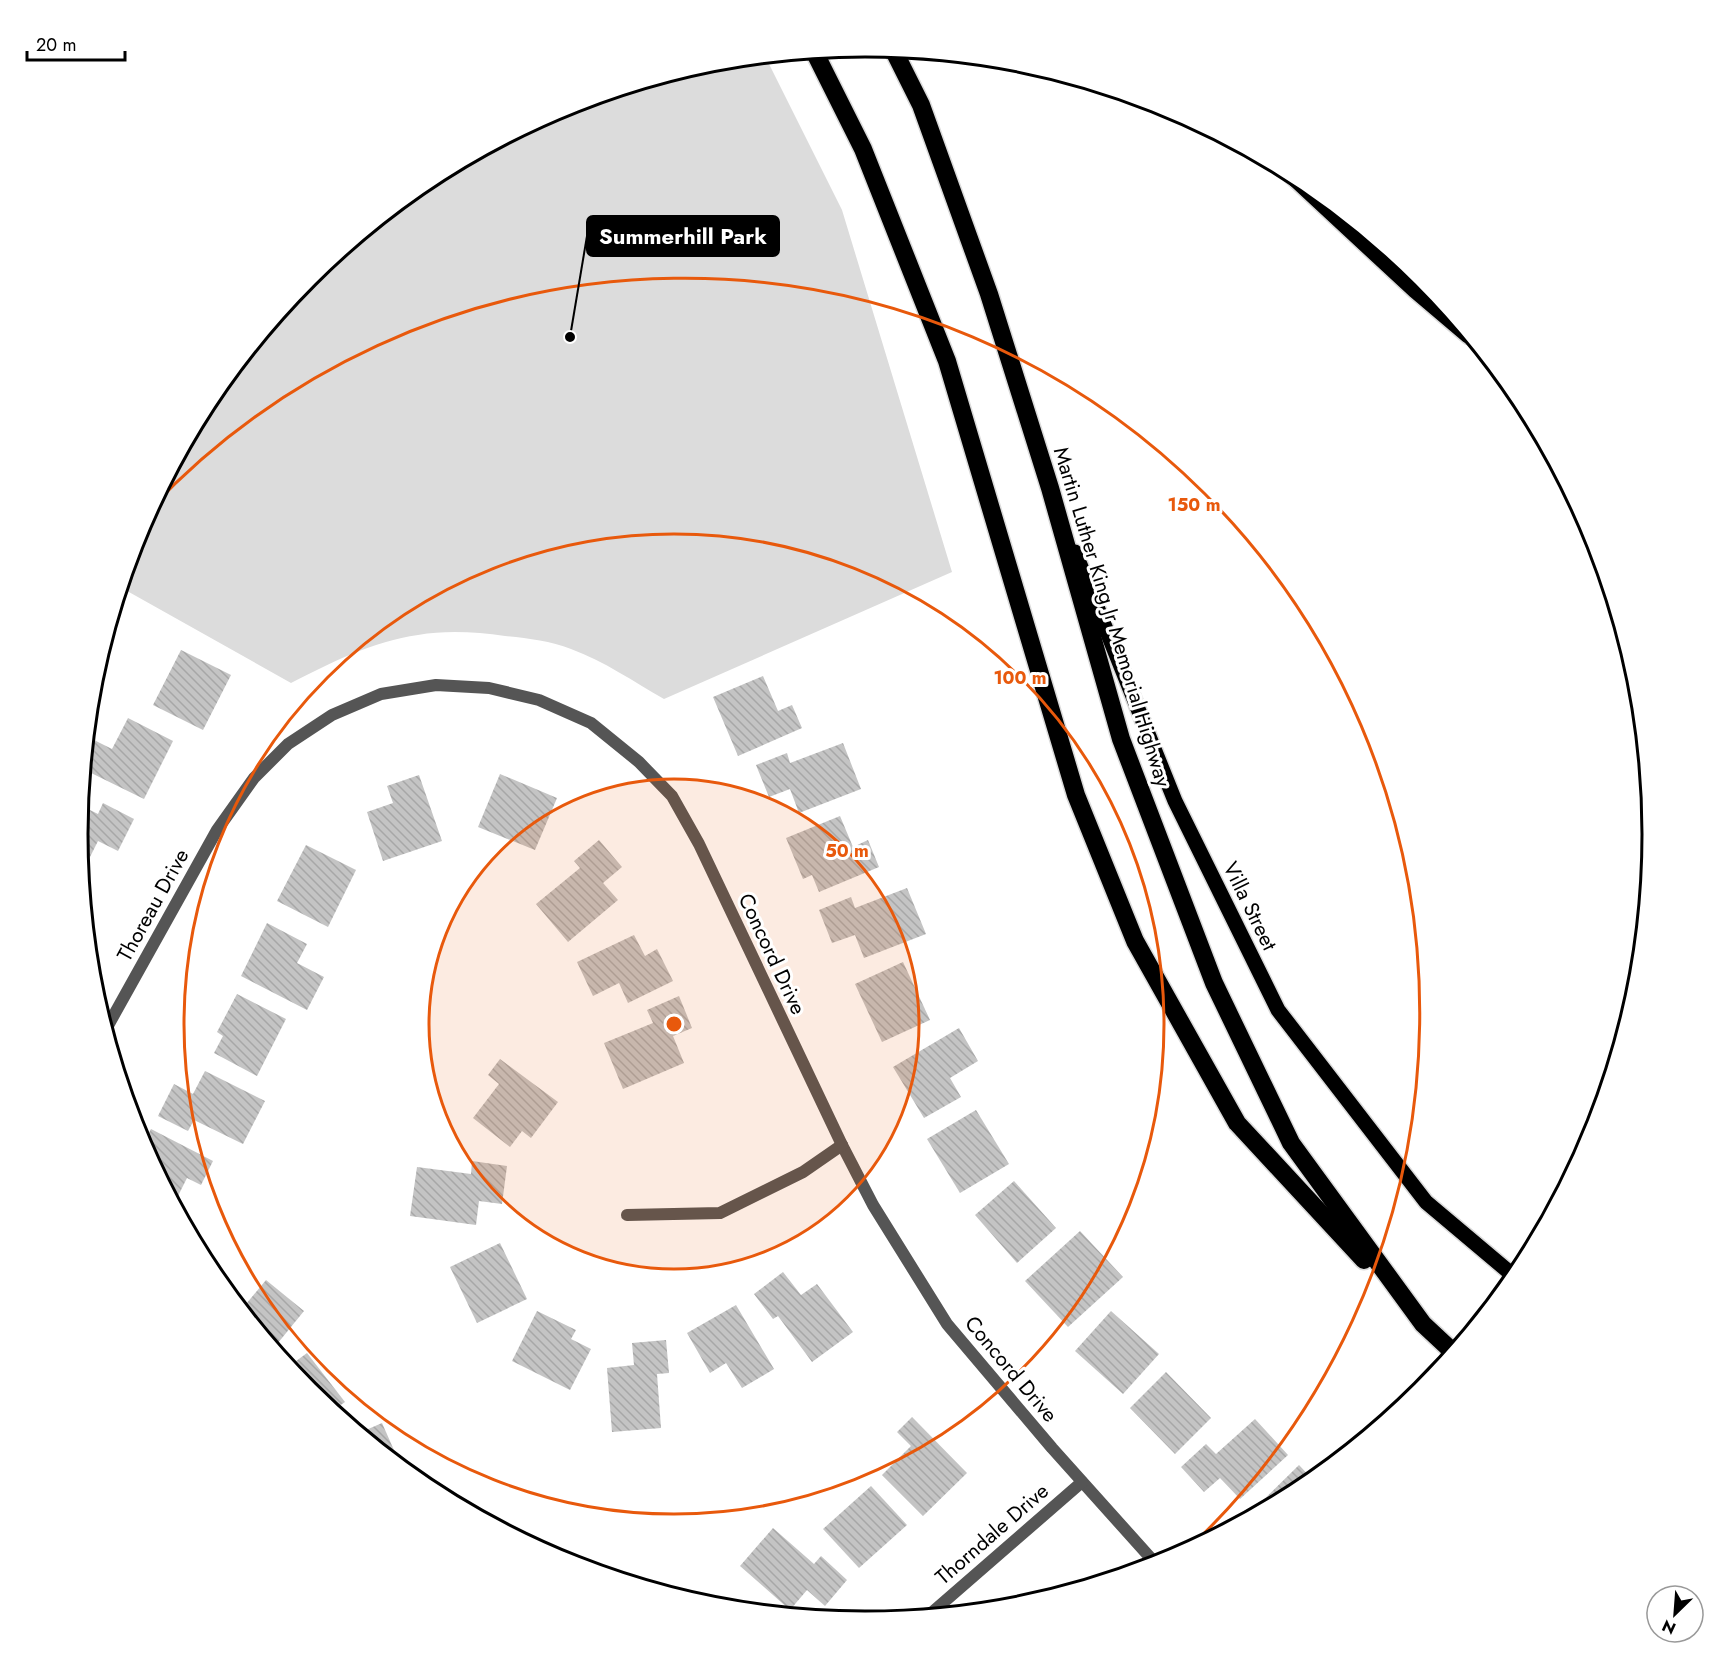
<svg xmlns="http://www.w3.org/2000/svg" width="1729" height="1668" font-family="Jost,sans-serif">
  <style>
    .park { fill: #dcdcdc }
    .building { fill: url(#building-back-hatch) }
    .lines { fill: none; stroke-linecap: round; stroke-linejoin: round }
    .primary-casing { stroke: #dbdbdb; stroke-width: 18 }
    .motorway-casing { stroke: #dbdbdb; stroke-width: 21 }
    .minor { stroke: #555; stroke-width: 12 }
    .primary { stroke: #000; stroke-width: 15 }
    .motorway { stroke: #000; stroke-width: 18 }
    .ring { fill: none; stroke: #e8590c; stroke-width: 3 }
    .labels { text-anchor: middle; stroke-width: 6; stroke-linejoin: round; paint-order: stroke }
    .street-label { font-size: 21px; fill: #000; stroke: #fff }
    .rim { fill: none; stroke: #000; stroke-width: 3 }
    .centre { fill: #e8590c; stroke: #fff; stroke-width: 3 }
    .ring-label { font-size: 18px; text-anchor: middle; font-weight: bold; fill: #e8590c; stroke: #fff; stroke-width: 6; stroke-linejoin: round; paint-order: stroke }
    .leader { fill: none; stroke: #000; stroke-width: 2 }
    .callout-dot { fill: #000; stroke: #fff; stroke-width: 2 }
    .callout { fill: #000; stroke: #000; stroke-width: 2 }
    .callout-label { font-size: 22px; text-anchor: middle; font-weight: bold; fill: #fff }
  </style>
  <defs>
    <pattern id="building-back-hatch" width="6" height="6" patternUnits="userSpaceOnUse" patternTransform="scale(1.5)"><rect width="6" height="6" fill="#c4c4c4"/><path d="M-1 5l2 2M0 0l6 6M5-1l2 2" fill="none" stroke="#a7a7a7"/></pattern>
  </defs>
  <rect width="100%" height="100%" fill="#fff"/>
  <!-- park -->
  <path class="park" d="M765 56 842 210 952 572 664 699C634 682 604 661 571 649 550 641 527 638 505 636 476 632 447 630 418 635 374 641 330 663 291 683L120 587 137 532 210 396 308 277 427 179 563 106 711 62Z"/>
  <!-- building -->
  <g class="building">
    <path d="M181 650 231 675 203 730 153 705Z"/>
    <path d="M763 676 778 711 792 705 802 728 738 756 713 697Z"/>
    <path d="M128 718 173 741 144 799 83 769 88 737 112 749Z"/>
    <path d="M843 743 861 789 799 813 790 789 769 797 756 765 787 753 790 763Z"/>
    <path d="M500 774 557 798 535 850 478 827Z"/>
    <path d="M419 775 442 841 383 861 367 812 393 803 387 786Z"/>
    <path d="M103 803 134 819 118 851 98 841 86 865 80 861 77 834 80 805 98 814Z"/>
    <path d="M840 816 853 847 868 840 879 867 819 892 812 875 803 879 786 838Z"/>
    <path d="M599 840 622 867 603 883 618 900 568 942 536 904 580 868 574 861Z"/>
    <path d="M306 845 356 870 328 927 277 901Z"/>
    <path d="M907 888 926 934 864 958 855 935 832 943 819 910 851 897 855 908Z"/>
    <path d="M267 923 307 944 297 963 324 977 307 1010 241 976Z"/>
    <path d="M634 935 645 956 657 949 673 981 628 1003 619 983 593 996 577 962Z"/>
    <path d="M903 962 930 1020 882 1042 855 984Z"/>
    <path d="M237 994 286 1019 257 1076 214 1053 223 1036 217 1032Z"/>
    <path d="M679 996 692 1028 673 1036 684 1063 623 1089 604 1043 653 1023 647 1010Z"/>
    <path d="M959 1028 978 1061 950 1078 961 1097 924 1118 893 1067Z"/>
    <path d="M500 1059 558 1102 531 1138 522 1131 510 1147 473 1118 499 1084 488 1075Z"/>
    <path d="M205 1071 265 1101 243 1144 194 1120 188 1131 158 1116 174 1084 193 1094Z"/>
    <path d="M976 1110 1009 1164 960 1193 927 1139Z"/>
    <path d="M151 1129 213 1161 201 1185 187 1178 174 1204 142 1146Z"/>
    <path d="M472 1161 507 1166 502 1204 479 1201 476 1225 410 1216 417 1167 471 1174Z"/>
    <path d="M1014 1181 1056 1228 1017 1263 975 1215Z"/>
    <path d="M1080 1231 1123 1277 1068 1327 1025 1281Z"/>
    <path d="M500 1243 527 1299 477 1323 450 1267Z"/>
    <path d="M783 1272 801 1295 817 1284 853 1332 812 1362 778 1316 773 1319 754 1294Z"/>
    <path d="M266 1280 304 1311 273 1349 241 1310Z"/>
    <path d="M736 1305 774 1369 742 1388 726 1363 710 1373 687 1333Z"/>
    <path d="M537 1311 576 1330 571 1339 591 1349 570 1390 512 1361Z"/>
    <path d="M1111 1311 1159 1354 1123 1394 1075 1351Z"/>
    <path d="M666 1340 669 1373 657 1374 661 1428 612 1432 607 1368 634 1365 632 1343Z"/>
    <path d="M307 1353 345 1402 332 1411 307 1391 288 1367Z"/>
    <path d="M1166 1372 1211 1418 1175 1454 1130 1408Z"/>
    <path d="M912 1417 967 1473 923 1516 882 1475 911 1446 897 1432Z"/>
    <path d="M1255 1419 1288 1455 1240 1499 1220 1478 1204 1492 1181 1467 1206 1444 1216 1454Z"/>
    <path d="M382 1423 397 1457 391 1459 359 1433Z"/>
    <path d="M1299 1465 1313 1480 1302 1489 1242 1521Z"/>
    <path d="M871 1486 907 1525 859 1568 823 1529Z"/>
    <path d="M773 1528 814 1564 821 1556 847 1580 825 1606 807 1590 790 1610 740 1566Z"/>
    <path d="M748 1601 767 1612 743 1609Z"/>
  </g>
  <g class="lines">
    <!-- primary casing -->
    <g class="primary-casing">
      <path id="primary" d="M1075 552 1175 801 1278 1010 1426 1202 1515 1277"/>
    </g>
    <!-- motorway casing -->
    <g class="motorway-casing">
      <g id="motorway">
        <path d="M893 49 921 105 989 294 1050 488 1121 739 1214 983 1291 1143 1423 1324 1453 1352"/>
        <path d="M814 51 863 149 947 361 1076 795 1135 941 1237 1123 1364 1260"/>
        <path d="M1291 174 1416 290 1469 335"/>
      </g>
    </g>
    <!-- minor -->
    <g class="minor">
      <path d="M105 1031 217 830 254 778 288 744 332 715 381 694 436 685 489 688 539 700 591 723 639 762 672 796 699 844 842 1145 873 1205 947 1324 1052 1448 1156 1564"/>
      <path d="M627 1215 720 1213 803 1172 842 1145"/>
      <path d="M929 1615 1082 1482"/>
    </g>
    <!-- primary -->
    <use href="#primary" class="primary"/>
    <!-- motorway -->
    <use href="#motorway" class="motorway"/>
  </g>
  <!-- distance rings -->
  <circle cx="674" cy="1024" r="245" fill="#e8590c" fill-opacity=".12"/>
  <g class="ring">
    <circle cx="674" cy="1024" r="245"/>
    <circle cx="674" cy="1024" r="490"/>
    <path d="M150 509A735 735 0 1 1 1189 1548"/>
  </g>
  <g class="labels">
    <!-- street labels -->
    <g class="street-label">
      <text transform="translate(1112 617) rotate(73)" y="7">Martin Luther King Jr Memorial Highway</text>
      <text transform="translate(153 905) rotate(-61)" y="7">Thoreau Drive</text>
      <text transform="translate(1250 906) rotate(64)" y="7">Villa Street</text>
      <text transform="translate(772 954) rotate(65)" y="7">Concord Drive</text>
      <text transform="translate(1011 1369) rotate(50)" y="7">Concord Drive</text>
      <text transform="translate(992 1534) rotate(-41)" y="7">Thorndale Drive</text>
    </g>
  </g>
  <!-- crop -->
  <path d="M0 0H1729V1668H0ZM88 834a777 777 0 1 1 1554 0a777 777 0 1 1-1554 0Z" fill="#fff" fill-rule="evenodd"/>
  <path class="rim" d="M88 834a777 777 0 1 1 1554 0a777 777 0 1 1-1554 0Z"/>
  <circle cx="674" cy="1024" r="9" class="centre"/>
  <g class="ring-label">
    <text x="1194" y="511">150 m</text>
    <text x="1020" y="684">100 m</text>
    <text x="847" y="857">50 m</text>
  </g>
  <!-- callouts -->
  <path class="leader" d="M570 337L587 236"/>
  <circle class="callout-dot" cx="570" cy="337" r="6"/>
  <rect class="callout" x="587" y="216" width="192" height="40" rx="6"/>
  <g class="callout-label">
    <text x="683" y="244">Summerhill Park</text>
  </g>
  <!-- north arrow -->
  <g transform="translate(1675 1614) rotate(205)"><circle r="28" fill="#ffffff" stroke="#999999" stroke-width="1.5"/>
  <path d="M0-4.5L10 22L0 15L-10 22Z" fill="#000000"/>
  <text y="-9" font-size="16" font-weight="bold" text-anchor="middle" fill="#000000">N</text>
  </g>
  <!-- scale -->
  <path d="M27 51v9h98v-9" fill="none" stroke="#000000" stroke-width="3"/>
  <text x="36" y="51" font-size="18" fill="#000000" stroke="#ffffff" stroke-width="4.5" paint-order="stroke">20 m</text>
</svg>
